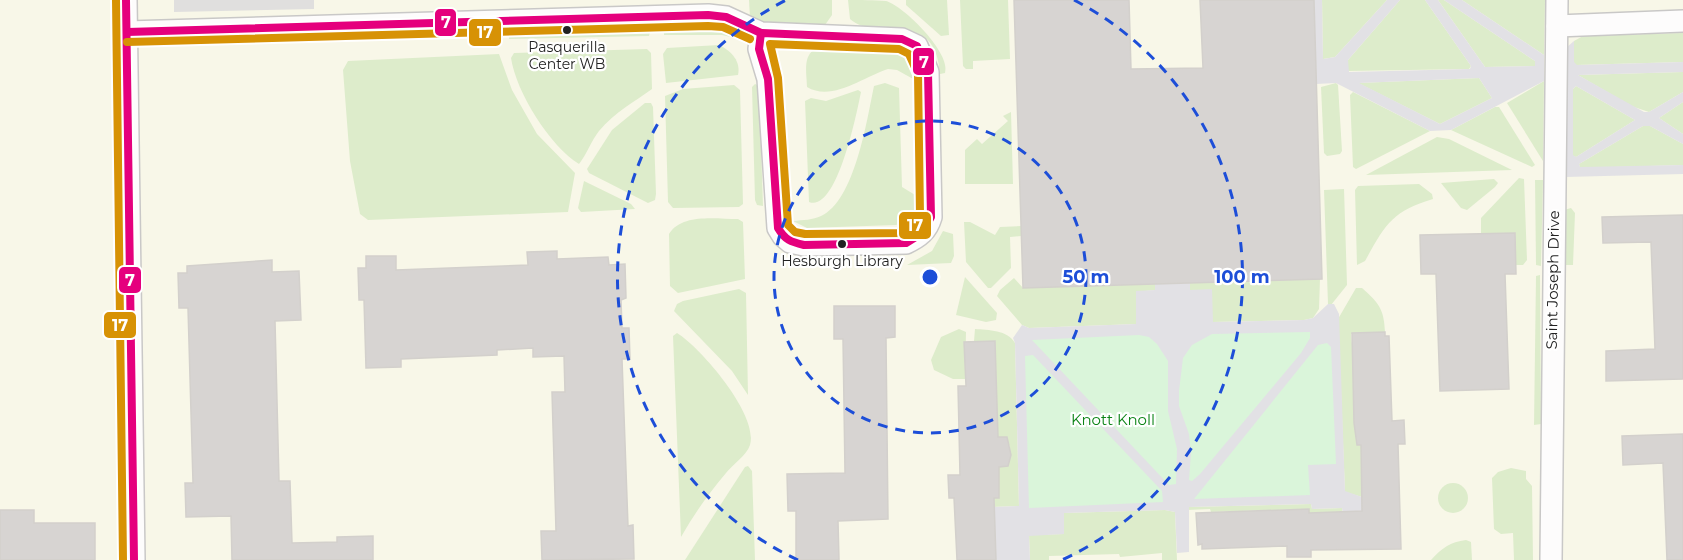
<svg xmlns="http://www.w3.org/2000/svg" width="1683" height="560" font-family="Montserrat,sans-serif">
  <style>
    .education { fill: #f8f7e8 }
    .grass { fill: #ddeccb }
    .park { fill: #daf5da }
    .parking { fill: #e0dfde }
    .plaza { fill: #e2e1e5; fill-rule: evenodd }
    .building { fill: #d7d4d2; stroke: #d3d0cc; stroke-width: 1.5 }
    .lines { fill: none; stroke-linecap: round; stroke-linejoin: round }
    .minor-casing { stroke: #c9c8c7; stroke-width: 24 }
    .minor { stroke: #fdfcfc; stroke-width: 21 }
    .bus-1-casing { stroke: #fff; stroke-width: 12 }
    .bus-2-casing { stroke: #fff; stroke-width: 12 }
    .bus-1 { stroke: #e5007d; stroke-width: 8 }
    .bus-2 { stroke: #d79205; stroke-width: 8 }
    .ring { fill: none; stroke: #1d4ed8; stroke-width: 3; stroke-dasharray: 10 8 }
    .bus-dot { fill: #222; stroke: #fff; stroke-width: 2 }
    .labels { text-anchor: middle; stroke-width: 4.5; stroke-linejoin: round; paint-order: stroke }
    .bus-label { font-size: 14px; fill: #222; stroke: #fff }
    .street-label { font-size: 15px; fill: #222; stroke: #fff }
    .park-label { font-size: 15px; fill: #0c8416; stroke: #fff }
    .centre { fill: #1d4ed8; stroke: #fff; stroke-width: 3 }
    .ring-label { font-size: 18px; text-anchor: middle; font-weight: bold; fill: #1d4ed8; stroke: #fff; stroke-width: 4.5; stroke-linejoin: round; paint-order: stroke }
    .line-badge { stroke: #fff; stroke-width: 2 }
    .badge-label { font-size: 16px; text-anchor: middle; font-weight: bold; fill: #fff }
  </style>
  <rect width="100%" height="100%" fill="#f0eeeb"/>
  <!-- education -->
  <rect class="education" x="0" y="0" width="1683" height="560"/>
  <!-- grass -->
  <g class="grass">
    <path d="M749 0H832V15L825 25C800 30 773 27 750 18Z"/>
    <path d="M848 0C860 0 875 0 886 1 904 6 952 54 945 73L940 74C936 6 876 43 850 19Z"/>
    <path d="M906 0H947L949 35 941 36 906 5Z"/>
    <path d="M960 0H1008L1010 59 973 61V69H966L963 66Z"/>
    <path d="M1322 0H1387L1335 57 1323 59Z"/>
    <path d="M1400 0H1425L1471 66 1469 69 1348 71V60Z"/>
    <path d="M1438 0H1444L1535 61V66L1485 67Z"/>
    <path d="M1462 0H1545L1544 55Z"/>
    <path d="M710 26 726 31 735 38 722 35H664V28Z"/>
    <path d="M651 28 649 36 509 39V33Z"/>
    <path d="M1683 33V62L1576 65 1574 63V41L1583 36Z"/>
    <path d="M719 45C732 51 741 62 738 75L666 83 663 54 667 48Z"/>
    <path d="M647 49 651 53 652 89C634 102 615 112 599 131 591 141 587 154 579 164 550 146 516 92 511 58L514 53Z"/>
    <path d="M816 49 900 51C913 57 918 66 915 80L897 70 888 69C863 77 832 102 807 87 807 74 802 55 816 49Z"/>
    <path d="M499 54 512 90 537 134 575 173 568 212 368 220 360 214 350 161 343 70 348 61Z"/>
    <path d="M1683 72V92L1649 112 1631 106 1578 75Z"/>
    <path d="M1479 78 1492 98 1440 124 1358 83Z"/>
    <path d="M1544 81 1543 161 1507 103Z"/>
    <path d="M885 83 899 88 902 187 920 198C922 213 909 222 896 225L807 228 793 221C803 220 813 220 821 216 855 201 867 119 874 86Z"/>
    <path d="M1336 83 1338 85 1342 151 1340 154 1327 156 1324 153 1321 87Z"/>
    <path d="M755 84 759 86 763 206 757 205 755 200 752 87Z"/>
    <path d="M734 85 740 90 743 204 739 207 673 208 668 202 665 96 683 89Z"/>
    <path d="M1576 86 1635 120 1576 157 1573 156V89Z"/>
    <path d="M858 90 861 92C857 112 837 213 809 202L805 101 811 98 826 101Z"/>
    <path d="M1353 92 1430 131 1356 169 1353 167 1350 95Z"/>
    <path d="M1683 102V134L1659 118Z"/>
    <path d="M645 103H651L653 107 656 194 655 200 648 203 589 173 587 169 612 130Z"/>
    <path d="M1495 107H1499L1535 165 1532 167 1451 130Z"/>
    <path d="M1011 112 1013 184H965V150L977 139 982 144 1008 121 1003 116Z"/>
    <path d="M1643 126H1650L1683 144V165L1580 168 1579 164Z"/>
    <path d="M1437 137 1449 139 1512 170 1366 175Z"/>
    <path d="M1519 178 1524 179 1527 260 1523 265H1516L1514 233H1481V218Z"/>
    <path d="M1494 179 1498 183 1495 187 1467 210 1461 208 1441 183Z"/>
    <path d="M1535 180H1543L1541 266 1536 265Z"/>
    <path d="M584 181 631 204 635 209 581 212 578 208Z"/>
    <path d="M1419 184 1432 194 1433 199C1392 211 1385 225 1365 261L1357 265 1355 190 1358 186Z"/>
    <path d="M1344 189 1347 285 1331 305 1328 304 1324 190Z"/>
    <path d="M1571 208 1575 213 1573 265H1564V210Z"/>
    <path d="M738 219 743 222 745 279 678 293 670 286 669 234C682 213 716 219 738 219Z"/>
    <path d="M964 222H970L995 235 1000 227 1021 226V236L1010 237 1011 268 991 288H988L966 262Z"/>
    <path d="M943 231 953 234 954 256 951 263 907 265 932 251Z"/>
    <path d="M1540 275 1541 424 1534 425 1536 276Z"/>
    <path d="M965 277 997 313 996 320 986 322 956 315Z"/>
    <path d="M1014 278 1023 288 1155 284V290L1136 292 1137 324 1029 328 1022 325 997 296 1000 290Z"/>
    <path d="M1320 279 1319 309 1313 318 1304 320 1212 322 1190 290V283Z"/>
    <path d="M1356 288H1362C1379 303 1384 309 1385 332L1351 334 1352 345 1355 346 1353 374 1357 445H1363L1362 497 1345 492 1338 319Z"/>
    <path d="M739 289 746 293 748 395 732 371 674 311 677 304 683 301Z"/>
    <path d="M959 329 966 332 965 379H953L934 370 931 360 941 337Z"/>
    <path d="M975 329C988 330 1008 330 1015 343L1019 506 992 507V498L999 497V467L1008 466 1010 446 1007 444V437H998L995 341H974Z"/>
    <path d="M677 333C701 348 759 415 750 445 747 455 732 465 726 473 709 493 694 514 681 537L673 336Z"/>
    <path d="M748 466 752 471 755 560H685L745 467Z"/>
    <path d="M1511 468 1526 471V479L1532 486 1533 560H1514L1513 533 1501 534 1494 529 1492 478 1498 472Z"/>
    <circle cx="1453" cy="498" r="15"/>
    <path d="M1311 504 1312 509 1342 508 1343 515 1309 513 1308 509 1211 512 1210 509 1187 510 1189 507Z"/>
    <path d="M1165 510 1175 512 1177 560H1162V553L1120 557 1119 554 1049 556V560H1030L1029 535 1064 534 1063 513Z"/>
    <path d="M1466 540 1471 542 1472 560H1431C1442 548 1450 542 1466 540Z"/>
  </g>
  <!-- park -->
  <path class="park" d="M1328 325 1333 333 1341 498 1024 512 1019 335Z"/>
  <!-- parking -->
  <path class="parking" d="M174 0H314V9L174 12Z"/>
  <!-- plaza -->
  <g class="plaza">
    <path d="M1314 0H1322L1323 59 1335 57 1387 0H1400L1348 60 1349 72 1470 69 1471 66 1425 0H1438L1485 67 1535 66V61L1444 0H1462L1544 55V81L1451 130 1430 131 1336 83 1316 84ZM1479 78 1492 98 1440 124 1359 83Z"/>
    <path d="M1574 41V62L1577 65 1683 62V72L1578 75 1644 112H1649L1683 92V102L1659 118 1683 134V144L1650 126H1643L1579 164 1580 167 1683 165V174L1565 177 1566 48ZM1576 86 1635 120 1576 157 1573 155V89Z"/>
    <path d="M1190 283V290L1212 289 1213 322 1304 320 1313 318 1328 304H1334L1339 314 1345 491 1362 497 1364 514 1343 515 1342 508 1312 509 1311 504 1189 507V552L1177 553 1175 512 1165 510 1064 513V534L1029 536 1030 560H995L992 507 1019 506 1015 343 1013 338 1022 325 1029 328 1136 324V291L1155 290V284ZM1310 332V338L1301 353 1200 474 1192 481 1189 480 1191 453 1189 434 1179 406V391L1183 358 1192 345 1212 334ZM1139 335 1149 337 1157 344 1168 361V411L1177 449 1176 484 1169 485 1032 340ZM1327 343 1331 347 1336 464 1308 465 1310 495 1194 499 1318 345ZM1033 355 1162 491 1163 502 1029 508 1025 356Z"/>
  </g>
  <!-- building -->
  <g class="building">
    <path d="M1014 0H1129L1131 69 1203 68 1200 0H1314L1322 279 1023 288Z"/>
    <path d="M1683 215V379L1606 381V351L1655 349 1651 242 1603 243 1602 217Z"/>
    <path d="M1515 233 1516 274H1505L1509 389 1440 391 1436 274H1421L1420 235Z"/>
    <path d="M557 251V259L608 257 609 265 625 264 626 298 621 300 622 328H629L630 359H622L628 526 633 525 634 559 542 560 541 531H556L552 392H565L564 356 533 357V348L497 350V355L401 359V367L366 368 364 300H359L358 268H366V256H396V270L528 265 527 252Z"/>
    <path d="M272 260V272L299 271 301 320 275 321 279 481H290L292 543 337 542V537L373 536V560H232L231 516 186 517 185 483H193L188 308H179L178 273H187V266Z"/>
    <path d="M834 306H895V337L886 338 888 519 838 521 839 560H796V511H788L787 474 845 473 843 339H834Z"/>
    <path d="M1385 332V336H1389L1392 421 1404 420 1405 444H1398L1401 549 1311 550V557H1287V546L1202 549V544L1198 545 1196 513 1309 509V513L1362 511 1361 445H1357L1354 423 1352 333Z"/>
    <path d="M995 341 998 437H1007L1011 455 1008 466 999 467V498H994L996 560H957L954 498H949L948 475H960L958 386H966L964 342Z"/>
    <path d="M1683 434V560H1667L1663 463 1623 465 1622 436Z"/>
    <path d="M0 510H34V523H95V560H0Z"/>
  </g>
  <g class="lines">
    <!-- minor casing -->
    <g class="minor-casing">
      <g id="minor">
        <path d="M126 0 134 560"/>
        <path d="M1557 26 1683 21"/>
        <path d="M127 32 708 15 726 17 761 33 902 39 917 46 928 72 931 217C927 231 919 237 906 243L804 245 790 242 783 236 778 228 768 79 759 49 761 33"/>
        <path d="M1551 560 1557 0"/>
      </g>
    </g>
    <!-- minor -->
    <use href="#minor" class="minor"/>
    <!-- bus-1 casing -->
    <g class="bus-1-casing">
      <g id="bus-1">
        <path d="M126 0 134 560"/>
        <path d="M127 32 708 15 726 17 761 33"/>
        <path d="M761 33 902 39 917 46 928 72 931 217 922 233 906 243 804 245C791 242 785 240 778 228L768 79 759 49Z"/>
      </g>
    </g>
    <!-- bus-2 casing -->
    <g class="bus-2-casing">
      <g id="bus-2">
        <path d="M116 0 123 560"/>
        <path d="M127 42 708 26 723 27 750 39"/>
        <path d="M770 44 899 49 909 54 918 74 920 215 915 225 903 233 805 234 795 232 788 225 778 78Z"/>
      </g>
    </g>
    <!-- bus-1 -->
    <use href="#bus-1" class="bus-1"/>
    <!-- bus-2 -->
    <use href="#bus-2" class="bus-2"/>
  </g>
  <!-- distance rings -->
  <g class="ring">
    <circle cx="930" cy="277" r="156"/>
    <path d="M798 560A312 312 0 0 1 786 0M1074 0A312 312 0 0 1 1062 560"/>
  </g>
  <!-- markers -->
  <g class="bus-dot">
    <circle cx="567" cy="30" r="5"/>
    <circle cx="842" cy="244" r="5"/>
  </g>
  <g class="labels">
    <!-- bus labels -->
    <g class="bus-label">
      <text x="567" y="52">Pasquerilla<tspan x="567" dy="17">Center WB</tspan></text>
      <text x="842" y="266">Hesburgh Library</text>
    </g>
    <!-- street labels -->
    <g class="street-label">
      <text transform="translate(1553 280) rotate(-89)" y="5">Saint Joseph Drive</text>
    </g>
    <!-- park labels -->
    <g class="park-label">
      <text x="1113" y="425">Knott Knoll</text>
    </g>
  </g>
  <circle cx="930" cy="277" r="9" class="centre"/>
  <g class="ring-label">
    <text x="1086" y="283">50 m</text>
    <text x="1242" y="283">100 m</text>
  </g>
  <g class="line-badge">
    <rect x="434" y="8" width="23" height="29" rx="6" fill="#e5007d"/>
    <rect x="468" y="18" width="34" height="29" rx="6" fill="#d79205"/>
    <rect x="912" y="47" width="23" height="29" rx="6" fill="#e5007d"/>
    <rect x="898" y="211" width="34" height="29" rx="6" fill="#d79205"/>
    <rect x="118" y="266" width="24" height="28" rx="6" fill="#e5007d"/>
    <rect x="103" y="311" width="34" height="28" rx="6" fill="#d79205"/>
  </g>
  <g class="badge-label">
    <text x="446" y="28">7</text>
    <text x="485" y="38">17</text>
    <text x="924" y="68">7</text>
    <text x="915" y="231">17</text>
    <text x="130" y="286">7</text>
    <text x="120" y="331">17</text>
  </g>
</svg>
